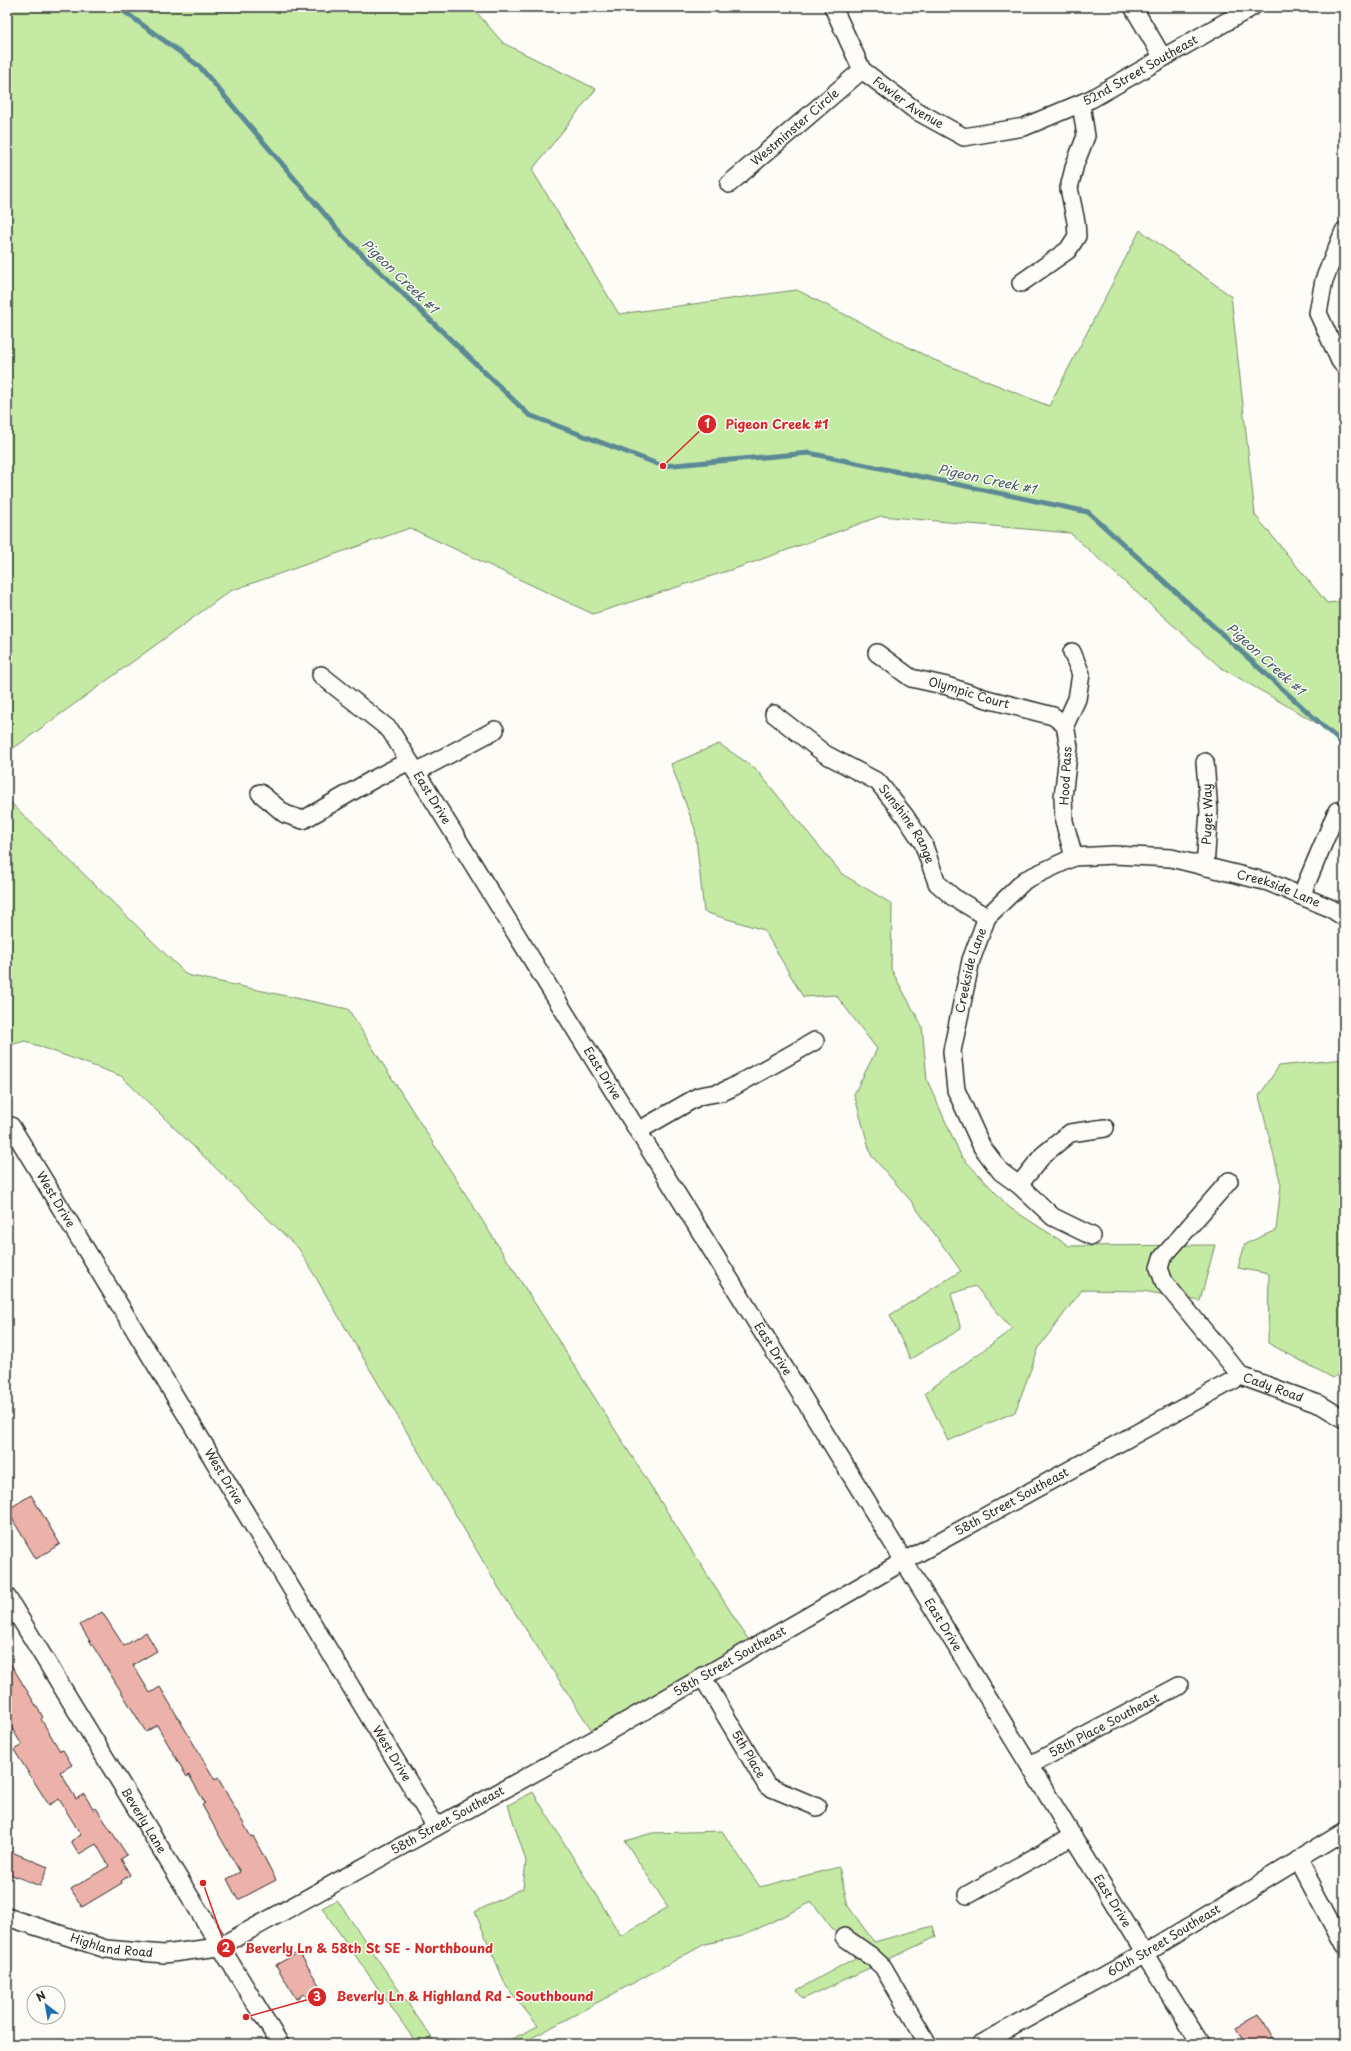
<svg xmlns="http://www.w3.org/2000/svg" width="1351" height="2051" font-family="'Playpen Sans',sans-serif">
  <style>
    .green { fill: #c4eaa4; stroke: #788a68 }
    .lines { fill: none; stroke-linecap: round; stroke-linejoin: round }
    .stream { stroke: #5c8995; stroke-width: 5 }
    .building { fill: #ecb2a9; stroke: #2b2b2b }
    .minor-casing { stroke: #2b2b2b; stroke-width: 20 }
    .minor { stroke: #fdfcf7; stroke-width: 17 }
    .labels { text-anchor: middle; stroke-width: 3; stroke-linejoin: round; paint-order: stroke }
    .street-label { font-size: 12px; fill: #2b2b2b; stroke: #fdfcf7 }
    .water-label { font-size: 13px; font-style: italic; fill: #435a60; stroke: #fdfcf7 }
    .leader { fill: none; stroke: #d62828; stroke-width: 1.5 }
    .callout-dot { fill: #d62828; stroke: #fdfcf7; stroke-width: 1.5 }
    .mark-label { font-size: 12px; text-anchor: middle; font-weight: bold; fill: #fff }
    .callout-label { font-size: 13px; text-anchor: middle; font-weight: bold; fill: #d62828; stroke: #fdfcf7; stroke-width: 3; stroke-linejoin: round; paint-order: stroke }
  </style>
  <rect width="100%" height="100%" fill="#fdfcf7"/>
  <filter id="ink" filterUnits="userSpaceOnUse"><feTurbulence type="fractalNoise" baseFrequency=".025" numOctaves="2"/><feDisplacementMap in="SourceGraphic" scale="8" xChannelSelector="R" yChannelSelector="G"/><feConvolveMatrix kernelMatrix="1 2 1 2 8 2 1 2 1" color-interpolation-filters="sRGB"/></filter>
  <g filter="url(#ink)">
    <!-- green -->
    <g class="green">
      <path d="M7 7H472L503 43 596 89 532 170 619 314 797 290 932 359 1049 406 1140 230 1231 296 1255 515 1327 603 1344 601V739L1220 667 1070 533 881 516 743 566 593 614 410 528 230 591 7 753Z"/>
      <path d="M719 744 755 768 842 874 892 904 891 969 922 1026 927 1080 961 1156 1010 1208 1069 1246 1215 1245 1200 1301 1143 1291 1082 1290 1039 1347 1015 1412 948 1441 925 1393 1012 1329 975 1286 951 1294 961 1329 910 1359 890 1315 961 1271 911 1201 871 1155 854 1094 877 1049 836 995 803 997 764 930 704 912 695 829 671 764Z"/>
      <path d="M7 799 187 975 348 1009 753 1647 597 1738 500 1590 299 1249 121 1076 25 1041 7 1046Z"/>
      <path d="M1344 1059V1370L1333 1378 1268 1343 1269 1274 1238 1268 1245 1244 1276 1230 1281 1185 1259 1096 1279 1066Z"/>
      <path d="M533 1792 621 1936 668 1907 625 1841 652 1833 722 1831 760 1887 839 1867 848 1906 874 1942 933 1926 936 1937 803 1999 797 1990 855 1958 812 1902 743 1936 705 1944 521 2044H502L538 2026 506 1986 475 1912 523 1888 526 1861 508 1805Z"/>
      <path d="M337 1900 436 2044H417L322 1908Z"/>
    </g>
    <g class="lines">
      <!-- stream -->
      <path class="stream" d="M118 7 199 66 344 237 529 415 663 466 809 453 1088 512 1344 745"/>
    </g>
    <!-- building -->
    <g class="building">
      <path d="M31 1495 60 1544 36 1559 7 1510Z"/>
      <path d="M102 1612 124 1646 146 1632 157 1651 133 1665 150 1693 160 1687 215 1780 218 1778 251 1837 253 1836 276 1880 238 1900 227 1879 240 1872 202 1805 205 1803 189 1775 187 1777 157 1725 146 1732 80 1625Z"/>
      <path d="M7 1658 43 1717 41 1719 60 1751 63 1750 72 1765 60 1772 76 1799 84 1794 94 1810 96 1808 127 1855 121 1859 130 1875 121 1881 122 1883 82 1907 71 1889 109 1866 96 1844 79 1854 71 1841 81 1835 59 1799 49 1805 14 1750 22 1745 7 1720V1716L12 1713 7 1705Z"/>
      <path d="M7 1850 48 1867 40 1886 7 1873Z"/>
      <path d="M299 1952 319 1985 316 1987 321 1995 309 2002 304 1994 296 1999 276 1965Z"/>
      <path d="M1258 2016 1274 2044H1245L1236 2028Z"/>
    </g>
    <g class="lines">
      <!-- minor casing -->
      <g class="minor-casing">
        <g id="minor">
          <path id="s1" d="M833 7 862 70 915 110 964 137 1024 127 1091 99 1252 7"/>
          <path d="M1133 7 1163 58"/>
          <path id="s2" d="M729 184 862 70"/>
          <path d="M1344 231 1324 280 1318 313 1340 361 1344 366"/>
          <path d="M1021 283 1068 250 1077 236 1076 222 1069 188 1075 164 1086 136 1081 104"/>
          <path d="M1072 652 1081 674 1077 699 1065 725 1069 747 1063 797 1064 821 1074 857"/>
          <path id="s3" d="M877 653 911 678 947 686 987 699 1053 716 1065 725"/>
          <path id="s4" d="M321 675 390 730 904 1561 1200 2044"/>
          <path id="s5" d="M774 714 825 754 878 782 905 816 923 843 937 883 953 897 987 917"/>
          <path d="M416 772 495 730"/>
          <path d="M260 793 285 814 303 820 372 780 409 761"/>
          <path id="s6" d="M1205 867 1209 811 1205 762"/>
          <path d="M1301 896 1337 811"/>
          <path id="s7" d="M11 1126 436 1827"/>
          <path id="s8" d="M1105 1128 1070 1133 1043 1155 1019 1185 1001 1172 982 1147 956 1090 952 1051 971 960 987 917 1025 880 1074 857 1114 855 1171 858 1268 882 1330 908 1344 917"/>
          <path d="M638 1131 699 1096 722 1092 731 1088 815 1041"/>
          <path id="s9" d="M1229 1181 1162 1258 1159 1268 1164 1282 1241 1376 1321 1405 1344 1419"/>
          <path d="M1019 1185 1053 1217 1092 1236"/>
          <path id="s10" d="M7 1597 280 2044"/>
          <path id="s11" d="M702 1676 767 1786 817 1807"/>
          <path id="s12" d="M1030 1765 1179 1686"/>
          <path d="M1298 1859 1344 1946"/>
          <path d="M967 1895 1073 1836"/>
          <path id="s13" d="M7 1917 106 1949 164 1954 219 1947 597 1738 904 1561 1241 1376"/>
          <path d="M844 1937 871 1956 883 1967 928 2044"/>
          <path id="s14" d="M981 2044 1145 1953 1344 1832"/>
        </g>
      </g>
      <!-- minor -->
      <use href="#minor" class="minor"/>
    </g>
  </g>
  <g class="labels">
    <!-- street labels -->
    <g class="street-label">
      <text dy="4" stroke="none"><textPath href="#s1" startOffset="382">52nd Street Southeast</textPath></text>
      <text dy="4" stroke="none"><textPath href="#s1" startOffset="126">Fowler Avenue</textPath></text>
      <text dy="4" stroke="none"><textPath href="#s2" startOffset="87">Westminster Circle</textPath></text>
      <text dy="4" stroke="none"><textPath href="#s3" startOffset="102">Olympic Court</textPath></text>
      <text transform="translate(1066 776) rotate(-87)" y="4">Hood Pass</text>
      <text dy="4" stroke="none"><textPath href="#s4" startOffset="168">East Drive</textPath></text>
      <text dy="4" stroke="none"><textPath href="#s6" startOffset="53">Puget Way</textPath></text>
      <text dy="4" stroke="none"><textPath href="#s5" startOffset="176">Sunshine Range</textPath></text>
      <text dy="4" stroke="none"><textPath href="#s8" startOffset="719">Creekside Lane</textPath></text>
      <text dy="4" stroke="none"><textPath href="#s8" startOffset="347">Creekside Lane</textPath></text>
      <text dy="4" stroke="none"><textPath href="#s4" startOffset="492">East Drive</textPath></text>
      <text dy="4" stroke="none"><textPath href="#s7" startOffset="86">West Drive</textPath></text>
      <text dy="4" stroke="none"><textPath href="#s4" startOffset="816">East Drive</textPath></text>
      <text dy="4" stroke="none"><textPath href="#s9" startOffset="283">Cady Road</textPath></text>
      <text dy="4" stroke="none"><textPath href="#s7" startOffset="410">West Drive</textPath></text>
      <text dy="4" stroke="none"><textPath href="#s13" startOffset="1127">58th Street Southeast</textPath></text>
      <text dy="4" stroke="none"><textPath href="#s4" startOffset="1140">East Drive</textPath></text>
      <text dy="4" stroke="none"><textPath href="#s13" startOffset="803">58th Street Southeast</textPath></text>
      <text dy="4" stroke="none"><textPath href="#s12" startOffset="84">58th Place Southeast</textPath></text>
      <text dy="4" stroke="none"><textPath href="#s7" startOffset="734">West Drive</textPath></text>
      <text dy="4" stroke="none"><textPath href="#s11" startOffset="91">5th Place</textPath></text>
      <text dy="4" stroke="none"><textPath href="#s13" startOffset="479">58th Street Southeast</textPath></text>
      <text dy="4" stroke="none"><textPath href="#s10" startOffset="262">Beverly Lane</textPath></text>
      <text dy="4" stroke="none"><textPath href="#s4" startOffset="1464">East Drive</textPath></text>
      <text dy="4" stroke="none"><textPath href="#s14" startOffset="210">60th Street Southeast</textPath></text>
      <text dy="4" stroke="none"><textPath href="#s13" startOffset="109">Highland Road</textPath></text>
    </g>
    <!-- water labels -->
    <g class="water-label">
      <text transform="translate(400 276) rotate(44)" y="5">Pigeon Creek #1</text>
      <text transform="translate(987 479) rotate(12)" y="5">Pigeon Creek #1</text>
      <text transform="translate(1266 659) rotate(42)" y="5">Pigeon Creek #1</text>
    </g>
  </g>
  <!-- callouts -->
  <path class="leader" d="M663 466L707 424M203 1883L226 1948M246 2017L317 1997"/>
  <g class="callout-dot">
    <circle cx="663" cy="466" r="4"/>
    <circle cx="203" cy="1883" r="4"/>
    <circle cx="246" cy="2017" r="4"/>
    <circle cx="707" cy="424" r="10"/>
    <circle cx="226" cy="1948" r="10"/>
    <circle cx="317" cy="1997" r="10"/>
  </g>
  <g class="mark-label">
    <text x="707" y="428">1</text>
    <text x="226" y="1952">2</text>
    <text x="317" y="2001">3</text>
  </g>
  <g class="callout-label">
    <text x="777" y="429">Pigeon Creek #1</text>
    <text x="369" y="1953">Beverly Ln &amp; 58th St SE - Northbound</text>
    <text x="465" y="2001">Beverly Ln &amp; Highland Rd - Southbound</text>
  </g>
  <!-- margin -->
  <rect width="1351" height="2051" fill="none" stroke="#fdfcf7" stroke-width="24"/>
  <rect x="12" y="12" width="1327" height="2027" fill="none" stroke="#2b2b2b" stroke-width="1.5" filter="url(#ink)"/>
  <!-- north arrow -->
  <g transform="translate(46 2005) rotate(329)"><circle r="19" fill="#fdfcf7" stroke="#a9a8a5"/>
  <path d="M0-3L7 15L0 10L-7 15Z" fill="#1f6fb2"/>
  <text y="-6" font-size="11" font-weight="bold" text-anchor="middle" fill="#2b2b2b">N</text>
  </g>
</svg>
